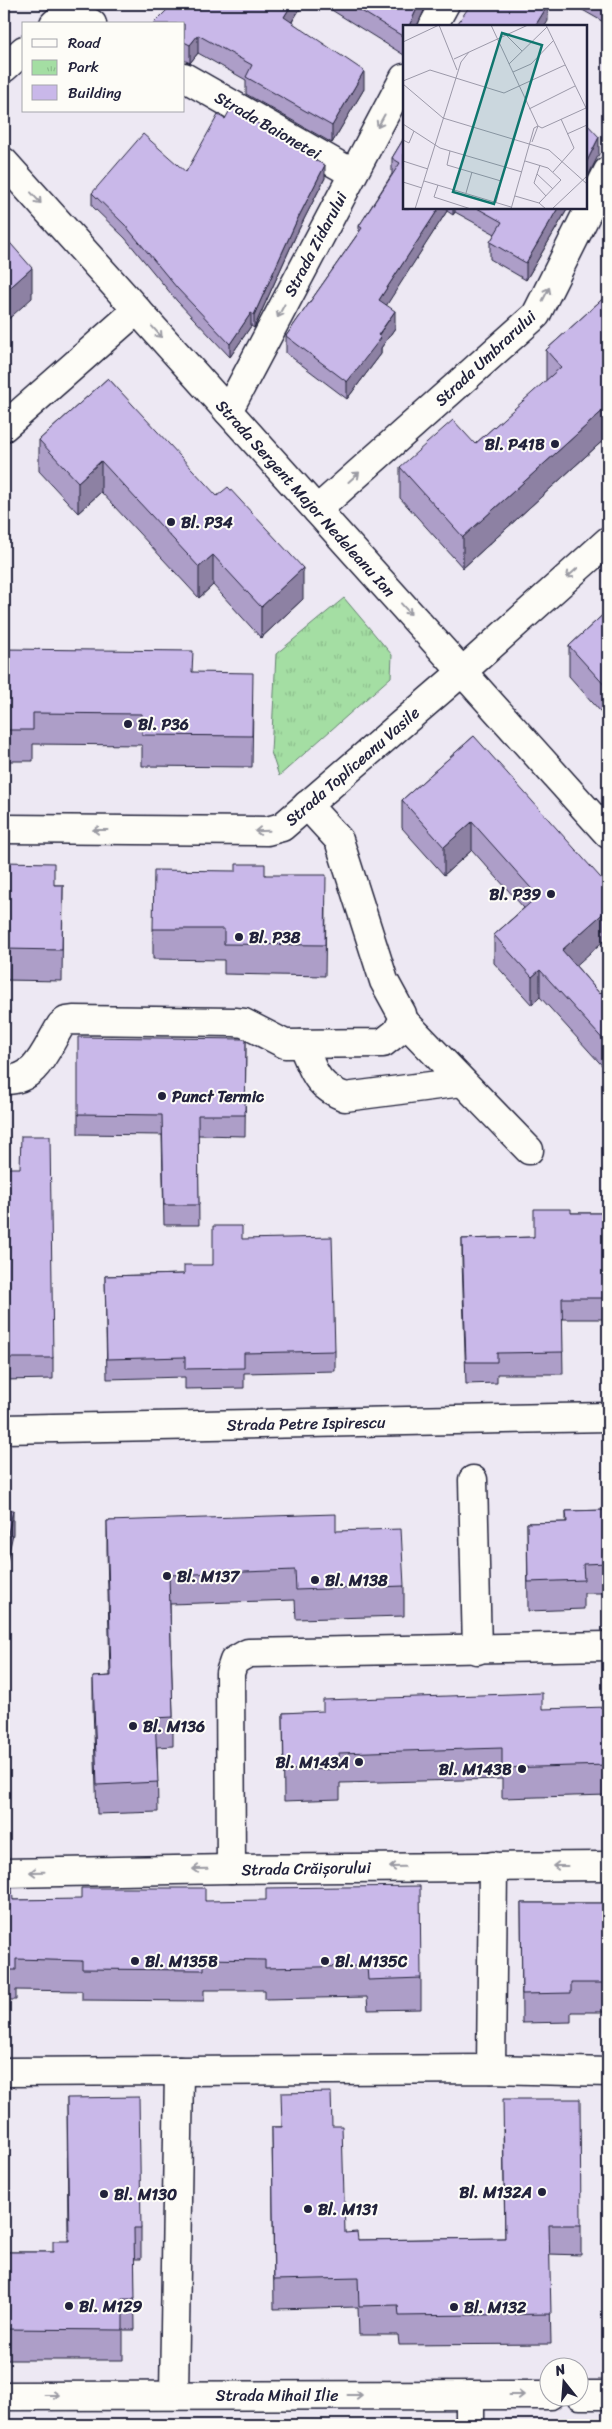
<svg xmlns="http://www.w3.org/2000/svg" width="612" height="2429" font-family="Sriracha,sans-serif">
  <style>
    .park { fill: url(#park-tufts); stroke: #63806f }
    .lines { fill: none; stroke-linecap: round; stroke-linejoin: round }
    .minor-casing { stroke: #22223b; stroke-width: 31 }
    .minor { stroke: #fdfcf7; stroke-width: 28 }
    .wall { fill: #ad9ec8; stroke: #22223b }
    .shaded-wall { fill: #8d81a3; stroke: #22223b }
    .building { fill: #c9b8e9; stroke: #22223b }
    .oneway { stroke: #9a9aa2 }
    .poi-dot { fill: #22223b; stroke: #fdfcf7; stroke-width: 2 }
    .labels { text-anchor: middle; stroke-width: 4; stroke-linejoin: round; paint-order: stroke }
    .street-label { font-size: 16px; fill: #22223b; stroke: #fdfcf7 }
    .poi-label { font-size: 16px; font-weight: bold; fill: #22223b; stroke: #fdfcf7; text-anchor: start }
    .inset-road { fill: none; stroke: #9c99a9; stroke-width: 1 }
    .view { fill: #0f766e; fill-opacity: 0.15; stroke: #0f766e; stroke-width: 2.5 }
    .inset-edge { fill: none; stroke: #22223b; stroke-width: 2.5 }
  </style>
  <defs>
    <pattern id="park-tufts" width="24" height="20" patternUnits="userSpaceOnUse" patternTransform="scale(1.25)"><rect width="24" height="20" fill="#a4dea3"/><path d="M3 7l-1-3M5 7V3M7 7l1-3M15 17l-1-3M17 17v-4M19 17l1-3" fill="none" stroke="#8dbe8d"/></pattern>
  </defs>
  <rect width="100%" height="100%" fill="#ede8f3"/>
  <filter id="ink" filterUnits="userSpaceOnUse"><feTurbulence type="fractalNoise" baseFrequency=".02" numOctaves="2"/><feDisplacementMap in="SourceGraphic" scale="10" xChannelSelector="R" yChannelSelector="G"/><feConvolveMatrix kernelMatrix="1 2 1 2 8 2 1 2 1" color-interpolation-filters="sRGB"/></filter>
  <g filter="url(#ink)">
    <!-- park -->
    <path class="park" d="M344 598 392 655 391 677 279 776 271 752 276 654Z"/>
    <g class="lines">
      <!-- minor casing -->
      <g class="minor-casing">
        <g id="minor">
          <path d="M69 10 92 24"/>
          <path d="M54 24 76 4"/>
          <path d="M433 26 445 4"/>
          <path d="M4 68 24 50"/>
          <path d="M184 77 352 173"/>
          <path d="M4 162 608 834"/>
          <path d="M228 411 404 78"/>
          <path d="M4 427 137 310"/>
          <path d="M317 510 536 315 608 171"/>
          <path d="M4 829 267 831 282 827 463 671 608 541"/>
          <path d="M403 1020 529 1150"/>
          <path d="M302 1044C314 1071 315 1085 345 1097L462 1082"/>
          <path d="M4 1080C37 1081 45 1050 61 1025L66 1021 73 1020 235 1022 244 1023 285 1044 383 1043 397 1032 403 1020 402 1014 384 981 339 840 307 805"/>
          <path d="M4 1429 608 1417"/>
          <path d="M473 1480 477 1650"/>
          <path d="M231 1869 230 1673 234 1661 248 1653 608 1646"/>
          <path d="M4 1873 231 1869 608 1866"/>
          <path d="M491 2069 493 1866"/>
          <path d="M4 2072 491 2069 608 2072"/>
          <path d="M174 2395 179 2071"/>
          <path d="M470 2395V2425"/>
          <path d="M580 2395H608"/>
          <path d="M4 2396 550 2395"/>
        </g>
      </g>
      <!-- minor -->
      <use href="#minor" class="minor"/>
    </g>
    <!-- wall -->
    <g class="wall">
      <path d="M173 4H303L292 22 364 89 332 143 246 94V80L198 53 190 63 184 60V24Z"/>
      <path d="M322 4H427L404 55Z"/>
      <path d="M572 4H608V22L607 24Z"/>
      <path d="M225 119 316 160 325 178 297 233 254 328 251 326 230 357 177 301 125 238 92 206V193L186 172Z"/>
      <path d="M404 138V208H568L526 280 490 259V242L495 234 455 212 453 215 447 211 386 305 395 328 381 348V354L347 399 286 353V336L359 232V226L392 174V158Z"/>
      <path d="M608 294V436L463 568 400 498V467L475 444 546 381V350Z"/>
      <path d="M108 378 303 599 261 638 213 585 199 598 101 492 78 513 39 471V440Z"/>
      <path d="M608 610V720L569 676V646Z"/>
      <path d="M4 649 193 672 253 704 252 767 142 766V745L33 744V761H4Z"/>
      <path d="M474 736 576 966 600 994 608 986V1072L540 997 532 1005 494 963V935L524 908 472 850 444 875 402 828V800Z"/>
      <path d="M4 862 54 885H63L62 981 4 980Z"/>
      <path d="M265 875 326 906 325 976 224 974V960L153 959V929Z"/>
      <path d="M246 1039 245 1136 198 1135 199 1225H164L162 1135 78 1134V1114Z"/>
      <path d="M4 1168 53 1358V1379L4 1380Z"/>
      <path d="M571 1213H608V1319H562L563 1374H497V1383L466 1384 462 1260V1239L534 1237Z"/>
      <path d="M242 1239 335 1351V1371L244 1373V1388L185 1389V1377L107 1379 105 1276 184 1274 213 1265Z"/>
      <path d="M608 1510V1593H584V1609L528 1611 527 1523 566 1522V1511Z"/>
      <path d="M107 1521 336 1531 404 1586V1616L296 1619 295 1600 170 1604 173 1717V1746L157 1747 158 1812 97 1814 93 1707V1677L110 1676 107 1550Z"/>
      <path d="M542 1709 608 1728V1795L502 1798V1779L340 1783V1799L284 1801 283 1713Z"/>
      <path d="M4 1887 13 1900 205 1901 421 1978V2009L368 2010 367 1997 265 1999V1990H204V2001L82 2000V1991L16 1990V2000H4Z"/>
      <path d="M521 1903H608V2012H571V2022L522 2023Z"/>
      <path d="M67 2098 141 2228V2259H134L135 2330H123V2360H4V2252H53L68 2241Z"/>
      <path d="M332 2126 345 2233 358 2240 505 2238 503 2129 581 2225V2255L549 2254 551 2344 399 2345 398 2335H359L358 2307 274 2309 272 2127Z"/>
    </g>
    <!-- shaded-wall -->
    <g class="shaded-wall">
      <path d="M292 4H303L284 34V17Z"/>
      <path d="M419 4H427L417 26H409Z"/>
      <path d="M548 5V21L545 26H535Z"/>
      <path d="M608 6V22L607 24V8Z"/>
      <path d="M198 35V53L190 63V45Z"/>
      <path d="M364 71V89L332 143V126Z"/>
      <path d="M599 137V154L586 180V163Z"/>
      <path d="M325 165V178L297 233 254 328V315L297 220Z"/>
      <path d="M439 208H447V211L379 317V300Z"/>
      <path d="M453 208H455V212L453 215Z"/>
      <path d="M558 208H568L526 280V263Z"/>
      <path d="M32 268V298L4 323V293Z"/>
      <path d="M395 311V328L381 348V354L347 399V382Z"/>
      <path d="M251 313V326L230 357V344Z"/>
      <path d="M608 406V436L463 568V537Z"/>
      <path d="M101 461V492L78 513V482Z"/>
      <path d="M213 555V585L199 598V567Z"/>
      <path d="M303 568V599L261 638V607Z"/>
      <path d="M472 822V850L444 875V847Z"/>
      <path d="M608 909V937L562 978V950Z"/>
      <path d="M540 970V997L532 1005V977Z"/>
      <path d="M13 1510V1534L4 1575V1552Z"/>
    </g>
    <!-- building -->
    <g class="building">
      <path d="M173 4H292L284 17 364 71 332 126 246 77 252 65 198 35 190 45 184 42V24H153Z"/>
      <path d="M350 4H419L409 26H404V37Z"/>
      <path d="M471 4H547L548 5 535 26H456Z"/>
      <path d="M600 4H608V6L607 8Z"/>
      <path d="M231 108 316 157 314 160 325 165 297 220 254 315 251 313 230 344 177 288 125 225 92 193 143 134 186 172 218 115 225 119Z"/>
      <path d="M586 123 599 137 586 163Z"/>
      <path d="M404 138V208H439L379 300 395 311 378 335 381 338 347 382 286 336 362 228 359 226 400 163 392 158Z"/>
      <path d="M477 208H558L526 263 490 242 502 222Z"/>
      <path d="M4 236 32 268 4 293Z"/>
      <path d="M608 294V406L463 537 400 467 453 420 475 444 561 367 546 350Z"/>
      <path d="M108 378 217 496 228 487 303 568 261 607 213 555 199 567 101 461 78 482 39 440Z"/>
      <path d="M608 610V689L569 646Z"/>
      <path d="M4 649 193 651 192 672 253 673 252 736 142 735V714L33 713V730H4Z"/>
      <path d="M474 736 608 886V909L562 950 600 994 608 986V1045L540 970 532 977 494 935 538 896 472 822 444 847 402 800Z"/>
      <path d="M4 862 54 863V885H63L62 950 4 949Z"/>
      <path d="M236 864H265V875H326L325 945 224 944V929H153L154 870 236 871Z"/>
      <path d="M78 1037 246 1039 245 1115H198L199 1205H164L162 1115 78 1114Z"/>
      <path d="M21 1136H50L53 1358H4V1168H20Z"/>
      <path d="M534 1209H571V1213H608V1298H562L563 1352 497 1353V1362H466L462 1239 534 1237Z"/>
      <path d="M213 1226H242V1239L332 1237 335 1351 244 1353V1368L185 1369V1357L107 1359 105 1276 184 1274V1265H213Z"/>
      <path d="M4 1510H13L4 1552Z"/>
      <path d="M608 1510V1563L583 1564 584 1580 528 1582 527 1523 567 1522 566 1511Z"/>
      <path d="M336 1514V1531L401 1529 404 1586 296 1590 295 1570 169 1575 173 1717 155 1718 158 1782 97 1785 93 1677 111 1676 107 1521Z"/>
      <path d="M542 1693V1709L607 1707 608 1765 502 1768V1748L339 1753 340 1769 284 1770 283 1713 323 1711V1700Z"/>
      <path d="M420 1886 421 1978 368 1980 367 1966 265 1968V1960L204 1959V1970L82 1969V1961L16 1959V1970H4V1887H12L13 1900 81 1899V1888H205V1901L266 1900V1888Z"/>
      <path d="M521 1903H608V1983H571V1993L522 1994Z"/>
      <path d="M331 2092 332 2126H342L345 2233 357 2232 358 2240 505 2238 503 2099H580L581 2225H549L551 2314 399 2316 398 2305 359 2306 358 2278 274 2280 272 2127H282L281 2093Z"/>
      <path d="M139 2097 141 2228H134L135 2299H123V2330L4 2329V2252H53V2241H69L67 2098Z"/>
    </g>
    <!-- one-way arrows -->
    <defs><path id="oneway-shaft" d="M-6 0H5M1.5-3L5.5 0L1.5 3" fill="none" stroke-width="1.6" stroke-linecap="round" stroke-linejoin="round" transform="scale(1.25)"/></defs>
    <g class="oneway">
      <use href="#oneway-shaft" transform="translate(381 121) rotate(119)"/>
      <use href="#oneway-shaft" transform="translate(36 198) rotate(48)"/>
      <use href="#oneway-shaft" transform="translate(546 294) rotate(-63)"/>
      <use href="#oneway-shaft" transform="translate(281 311) rotate(118)"/>
      <use href="#oneway-shaft" transform="translate(157 332) rotate(48)"/>
      <use href="#oneway-shaft" transform="translate(354 477) rotate(-42)"/>
      <use href="#oneway-shaft" transform="translate(572 573) rotate(138)"/>
      <use href="#oneway-shaft" transform="translate(406 609) rotate(48)"/>
      <use href="#oneway-shaft" transform="translate(100 830) rotate(-180)"/>
      <use href="#oneway-shaft" transform="translate(262 831) rotate(178)"/>
      <use href="#oneway-shaft" transform="translate(560 1866) rotate(-180)"/>
      <use href="#oneway-shaft" transform="translate(397 1867) rotate(179)"/>
      <use href="#oneway-shaft" transform="translate(200 1869) rotate(179)"/>
      <use href="#oneway-shaft" transform="translate(37 1872) rotate(179)"/>
      <use href="#oneway-shaft" transform="translate(52 2395)"/>
      <use href="#oneway-shaft" transform="translate(355 2395)"/>
      <use href="#oneway-shaft" transform="translate(517 2395)"/>
    </g>
  </g>
  <!-- markers -->
  <g class="poi-dot">
    <circle cx="555" cy="444" r="5"/>
    <circle cx="171" cy="522" r="5"/>
    <circle cx="128" cy="724" r="5"/>
    <circle cx="551" cy="894" r="5"/>
    <circle cx="239" cy="937" r="5"/>
    <circle cx="162" cy="1096" r="5"/>
    <circle cx="167" cy="1576" r="5"/>
    <circle cx="315" cy="1580" r="5"/>
    <circle cx="133" cy="1726" r="5"/>
    <circle cx="359" cy="1762" r="5"/>
    <circle cx="522" cy="1769" r="5"/>
    <circle cx="135" cy="1961" r="5"/>
    <circle cx="325" cy="1961" r="5"/>
    <circle cx="542" cy="2192" r="5"/>
    <circle cx="104" cy="2194" r="5"/>
    <circle cx="308" cy="2209" r="5"/>
    <circle cx="69" cy="2306" r="5"/>
    <circle cx="454" cy="2307" r="5"/>
  </g>
  <g class="labels">
    <!-- street labels -->
    <g class="street-label">
      <text transform="translate(268 125) rotate(30)" y="6">Strada Baionetei</text>
      <text transform="translate(315 244) rotate(-62)" y="6">Strada Zidarului</text>
      <text transform="translate(485 358) rotate(-43)" y="6">Strada Umbrarului</text>
      <text transform="translate(306 498) rotate(48)" y="6">Strada Sergent Major Nedeleanu Ion</text>
      <text transform="translate(352 766) rotate(-41)" y="6">Strada Topliceanu Vasile</text>
      <text transform="translate(306 1423) rotate(-1)" y="6">Strada Petre Ispirescu</text>
      <text transform="translate(306 1868) rotate(-1)" y="6">Strada Crăișorului</text>
      <text x="277" y="2401">Strada Mihail Ilie</text>
    </g>
    <!-- poi labels -->
    <g class="poi-label">
      <text x="545" y="450" text-anchor="end">Bl. P41B</text>
      <text x="181" y="528">Bl. P34</text>
      <text x="138" y="730">Bl. P36</text>
      <text x="541" y="900" text-anchor="end">Bl. P39</text>
      <text x="249" y="943">Bl. P38</text>
      <text x="172" y="1102">Punct Termic</text>
      <text x="177" y="1582">Bl. M137</text>
      <text x="325" y="1586">Bl. M138</text>
      <text x="143" y="1732">Bl. M136</text>
      <text x="349" y="1768" text-anchor="end">Bl. M143A</text>
      <text x="512" y="1775" text-anchor="end">Bl. M143B</text>
      <text x="145" y="1967">Bl. M135B</text>
      <text x="335" y="1967">Bl. M135C</text>
      <text x="532" y="2198" text-anchor="end">Bl. M132A</text>
      <text x="114" y="2200">Bl. M130</text>
      <text x="318" y="2215">Bl. M131</text>
      <text x="79" y="2312">Bl. M129</text>
      <text x="464" y="2313">Bl. M132</text>
    </g>
  </g>
  <!-- overview -->
  <g transform="translate(403 25)">
    <rect width="184" height="184" fill="#ede8f3"/>
    <path class="inset-road" d="M36 0 54 45M88 0 135 101M143 0 184 85M103 10 119 26M0 17 36 0M51 34 125 0M106 39 144 2M110 47 128 39 150 16M0 56 27 45 101 68 162 40M0 59 40 93 146 125 184 159M126 84 172 61M0 99 37 123 119 147M135 101 139 103 183 83M164 109 184 100M0 115 6 118 11 106M129 117 135 101M47 126 44 140 98 156 93 178M0 136 25 144M122 136 145 143 158 155 136 178M137 140 131 158 143 171M150 147 171 123 158 94M134 149 150 164M21 156 108 182M0 157 19 163M35 160 31 172 68 184M63 168 69 147M112 171 136 178 143 184M12 184 58 37 66 27M108 184 131 103 135 101M149 184 184 151"/>
    <path class="view" d="M99 8 139 20 91 179 50 167Z"/>
    <rect width="184" height="184" class="inset-edge"/>
  </g>
  <!-- margin -->
  <rect width="612" height="2429" fill="none" stroke="#fdfcf7" stroke-width="20"/>
  <rect x="10" y="10" width="592" height="2409" fill="none" stroke="#22223b" stroke-width="2" filter="url(#ink)"/>
  <!-- legend -->
  <rect x="22" y="22" width="162" height="90" fill="#fdfcf7" stroke="#a5a5ac"/>
  <rect x="32" y="39" width="25" height="8" fill="#fdfcf7" stroke="#a5a5ac"/>
  <text x="68" y="48" font-size="15" fill="#22223b">Road</text>
  <rect x="32" y="60" width="25" height="15" fill="url(#park-tufts)" stroke="#a5a5ac"/>
  <text x="68" y="72" font-size="15" fill="#22223b">Park</text>
  <rect x="32" y="85" width="25" height="15" fill="#c9b8e9" stroke="#a5a5ac"/>
  <text x="68" y="98" font-size="15" fill="#22223b">Building</text>
  <!-- north arrow -->
  <g transform="translate(564 2382) rotate(343)"><circle r="24" fill="#fdfcf7" stroke="#a5a5ac"/>
  <path d="M0-4L9 19L0 12L-9 19Z" fill="#22223b"/>
  <text y="-8" font-size="14" font-weight="bold" text-anchor="middle" fill="#22223b">N</text>
  </g>
</svg>
